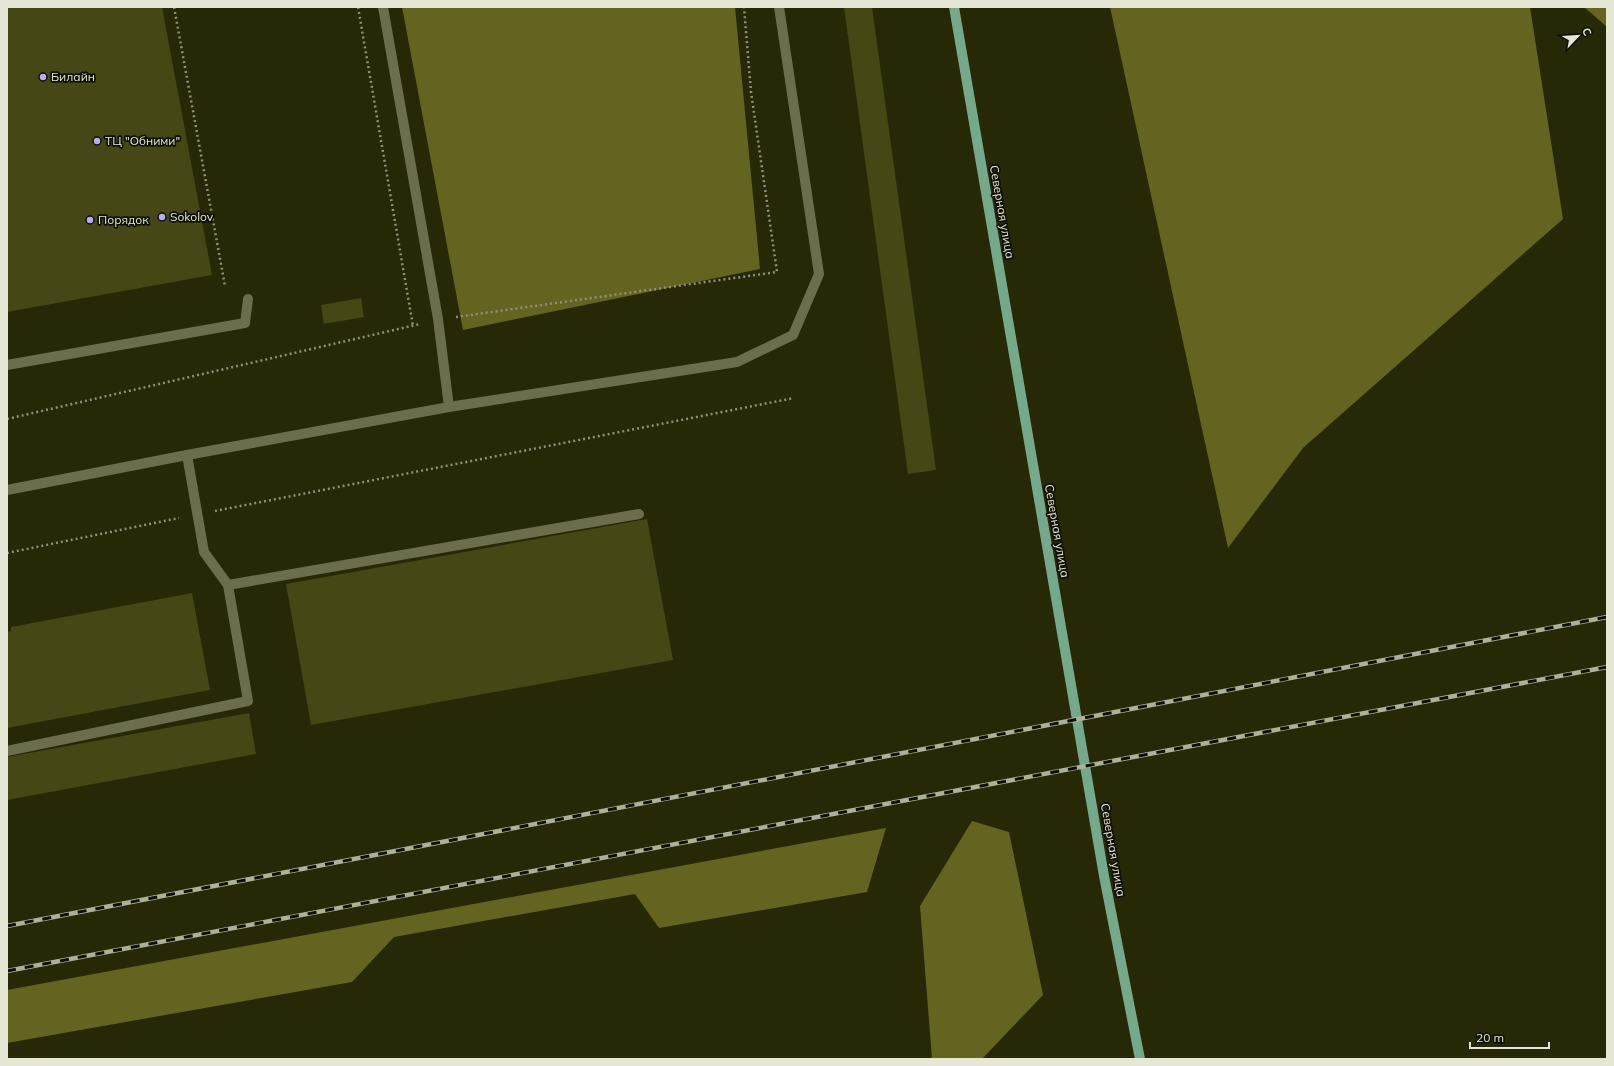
<svg xmlns="http://www.w3.org/2000/svg" width="1614" height="1066" font-family="Mulish,sans-serif">
  <style>
    .forest { fill: #626420 }
    .building { fill: #454714 }
    .lines { fill: none; stroke-linecap: round; stroke-linejoin: round }
    .path { stroke: #909177; stroke-width: 2.5; stroke-dasharray: 2 3; stroke-linecap: butt }
    .service { stroke: #6b6d4b; stroke-width: 10 }
    .minor { stroke: #6b6d4b; stroke-width: 10 }
    .primary { stroke: #75a98b; stroke-width: 10 }
    .rail-casing { stroke: #afb099; stroke-width: 4.5 }
    .rail { stroke: #0f1004; stroke-width: 3; stroke-dasharray: 9; stroke-linecap: butt }
    .poi-dot { fill: #b8abf7; stroke: #0f1004; stroke-width: 1.5 }
    .labels { text-anchor: middle; stroke-width: 3.5; stroke-linejoin: round; paint-order: stroke }
    .poi-label { font-size: 12px; fill: #e6e7d4; stroke: #0f1004; text-anchor: start }
    .street-label { font-size: 12px; fill: #e6e7d4; stroke: #0f1004 }
  </style>
  <rect width="100%" height="100%" fill="#272806"/>
  <!-- forest -->
  <g class="forest">
    <path d="M402 7H735L760 269 463 330Z"/>
    <path d="M1110 7H1530L1563 219 1303 448 1228 548Z"/>
    <path d="M1584 7H1607V27Z"/>
    <path d="M972 821 1009 832 1043 995 982 1059H932L920 906Z"/>
    <path d="M886 828 867 892 659 928 635 894 394 937 352 982 7 1043V990Z"/>
  </g>
  <!-- building -->
  <g class="building">
    <path d="M7 7H162L212 275 7 312Z"/>
    <path d="M844 7H872L936 470 908 474Z"/>
    <path d="M361 298 364 317 324 324 321 305Z"/>
    <path d="M647 519 673 660 311 725 286 584Z"/>
    <path d="M192 593 210 690 7 728V632L11 631V627Z"/>
    <path d="M249 713 256 754 7 800V757Z"/>
  </g>
  <g class="lines">
    <!-- path -->
    <g class="path">
      <path d="M174 7 225 286"/>
      <path d="M358 7 413 326"/>
      <path d="M456 317 777 272 751 92 744 7"/>
      <path d="M7 419 420 324"/>
      <path d="M215 511 794 398"/>
      <path d="M7 553 179 518"/>
    </g>
    <!-- service -->
    <g class="service">
      <path d="M383 7 438 319 449 407"/>
      <path d="M7 365 245 323 248 299"/>
      <path d="M187 455 204 552 228 585 639 514"/>
      <path d="M7 751 248 701 228 585"/>
    </g>
    <!-- minor -->
    <path class="minor" d="M7 490 187 455 449 407 737 362 793 335 819 274 779 7"/>
    <!-- primary -->
    <path class="primary" d="M954 7 1104 876 1140 1059"/>
    <!-- rail casing -->
    <g class="rail-casing">
      <g id="rail">
        <path d="M7 926 1607 617"/>
        <path d="M7 971 1607 667"/>
      </g>
    </g>
    <!-- rail -->
    <use href="#rail" class="rail"/>
  </g>
  <!-- markers -->
  <g class="poi-dot">
    <circle cx="43" cy="77" r="4"/>
    <circle cx="97" cy="141" r="4"/>
    <circle cx="162" cy="217" r="4"/>
    <circle cx="90" cy="220" r="4"/>
  </g>
  <g class="labels">
    <!-- poi labels -->
    <g class="poi-label">
      <text x="51" y="81">Билайн</text>
      <text x="105" y="145">ТЦ "Обними"</text>
      <text x="170" y="221">Sokolov</text>
      <text x="98" y="224">Порядок</text>
    </g>
    <!-- street labels -->
    <g class="street-label">
      <text transform="translate(1002 212) rotate(80)" y="4">Северная улица</text>
      <text transform="translate(1057 531) rotate(80)" y="4">Северная улица</text>
      <text transform="translate(1113 850) rotate(80)" y="4">Северная улица</text>
    </g>
  </g>
  <!-- border -->
  <rect width="1614" height="1066" fill="none" stroke="#e6e7d4" stroke-width="16"/>
  <!-- north arrow -->
  <g transform="translate(1578 36) rotate(65)" stroke="#0f1004" stroke-width="3" paint-order="stroke">
  <path d="M0-3L7 15L0 10L-7 15Z" fill="#e6e7d4"/>
  <text y="-6" font-size="11" font-weight="bold" text-anchor="middle" fill="#e6e7d4">С</text>
  </g>
  <!-- scale -->
  <path d="M1470 1042v6h79v-6" fill="none" stroke="#e6e7d4" stroke-width="2"/>
  <text x="1476" y="1042" font-size="12" fill="#e6e7d4" stroke="#0f1004" stroke-width="3" paint-order="stroke">20 m</text>
</svg>
